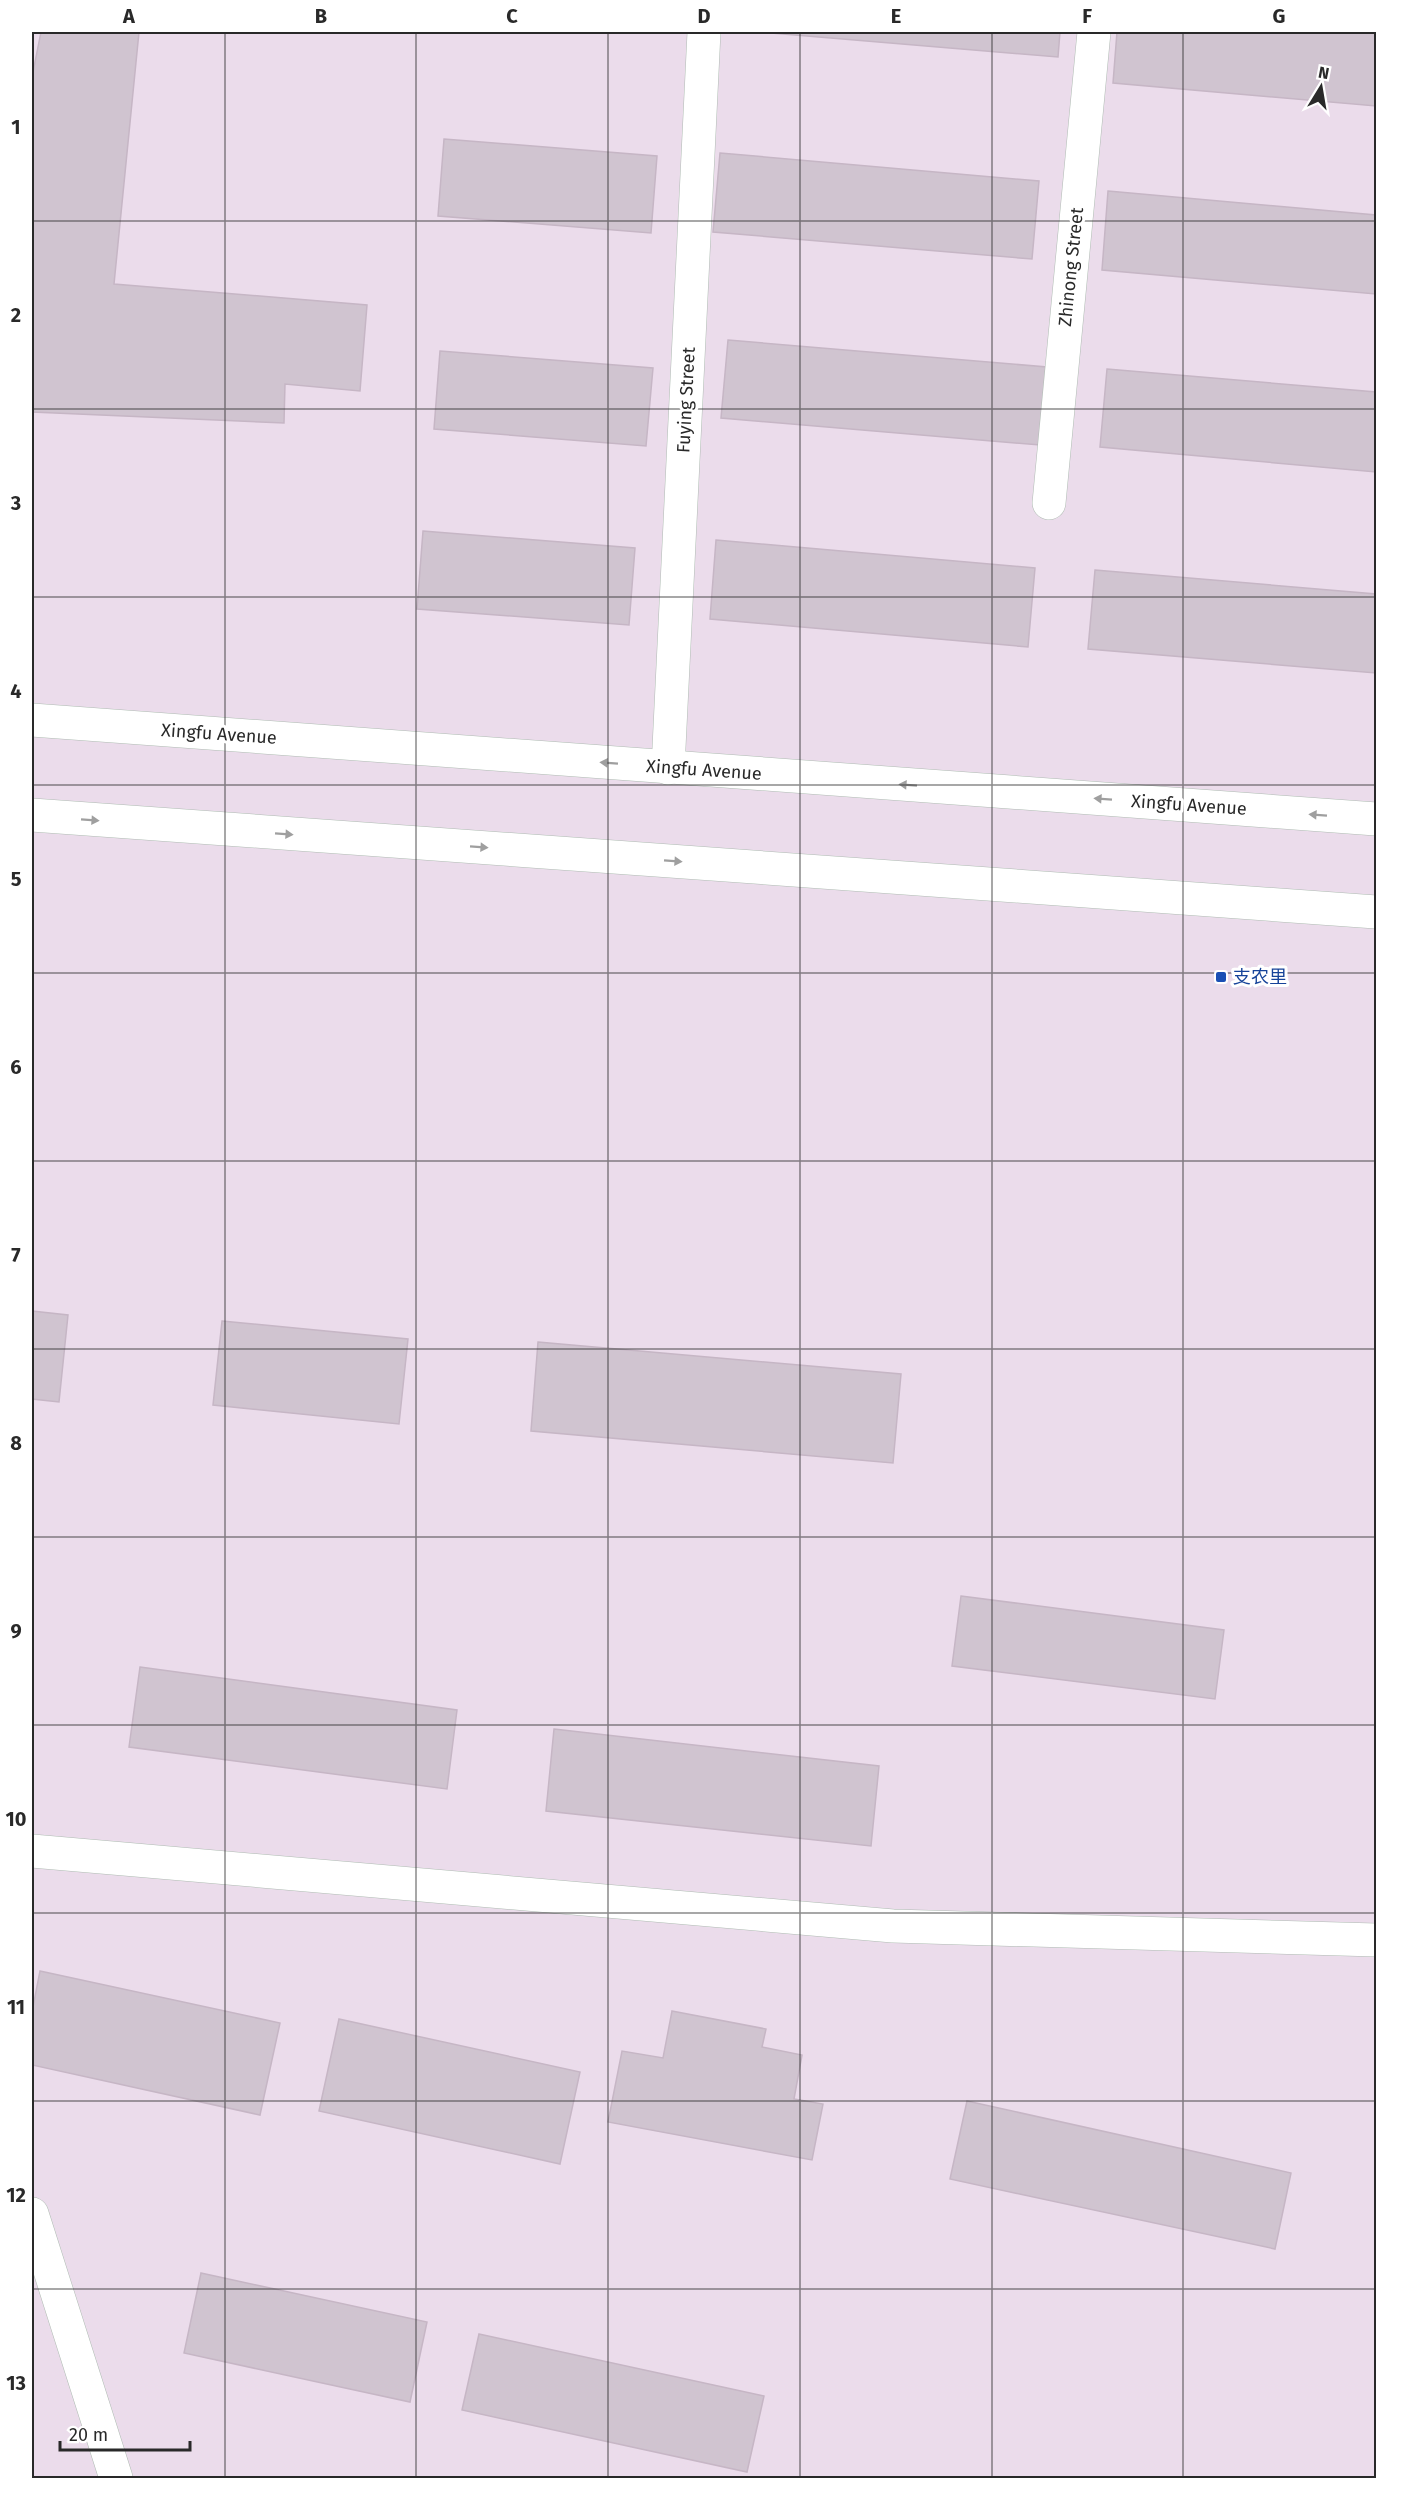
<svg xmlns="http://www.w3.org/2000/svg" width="1408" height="2510" font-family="'Fira Sans','Noto Sans SC',sans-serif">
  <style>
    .building { fill: #d0c4d0; stroke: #c6b6c5; stroke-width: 1.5 }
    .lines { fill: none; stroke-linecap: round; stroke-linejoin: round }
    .street-casing { stroke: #afbcb3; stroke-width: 34 }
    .secondary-casing { stroke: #afbcb3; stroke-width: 34 }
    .street { stroke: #fff; stroke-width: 33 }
    .secondary { stroke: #fff; stroke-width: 33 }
    .oneway { fill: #9f9f9f }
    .grid { fill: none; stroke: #292929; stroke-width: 1.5; stroke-opacity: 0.55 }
    .transit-dot { fill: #1a4fb4; stroke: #fff; stroke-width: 2 }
    .labels { text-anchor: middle; stroke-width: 6; stroke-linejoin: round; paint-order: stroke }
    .street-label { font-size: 18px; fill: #292929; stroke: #fff }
    .transit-label { font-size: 18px; fill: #164399; stroke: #fff; text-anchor: start }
    .neatline { fill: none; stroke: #292929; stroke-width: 2 }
    .grid-label { font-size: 20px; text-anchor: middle; font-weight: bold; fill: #292929 }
  </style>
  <rect width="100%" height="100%" fill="#ebdceb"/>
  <!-- building -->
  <g class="building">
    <path d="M41 32H139L114 284 367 305 360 391 285 384 284 423 32 412V77Z"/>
    <path d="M760 32H1060L1058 57Z"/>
    <path d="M1117 32H1376V106L1113 83Z"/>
    <path d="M444 139 657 156 651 233 438 216Z"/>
    <path d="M720 153 1039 181 1032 259 713 232Z"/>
    <path d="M1108 191 1376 215V294L1102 270Z"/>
    <path d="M728 340 1047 367 1040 445 721 418Z"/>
    <path d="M440 351 653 368 646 446 434 429Z"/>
    <path d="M1107 369 1376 392V472L1100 447Z"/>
    <path d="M423 531 635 548 629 625 417 609Z"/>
    <path d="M716 540 1035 568 1028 647 710 619Z"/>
    <path d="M1095 570 1376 594V673L1088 649Z"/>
    <path d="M32 1311 68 1315 59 1402 32 1399Z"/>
    <path d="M222 1321 408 1339 399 1424 213 1405Z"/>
    <path d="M538 1342 901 1374 893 1463 531 1431Z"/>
    <path d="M961 1596 1224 1630 1215 1699 952 1666Z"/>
    <path d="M140 1667 457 1710 447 1789 129 1747Z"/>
    <path d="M554 1729 879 1766 871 1846 546 1811Z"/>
    <path d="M40 1971 280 2023 260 2115 32 2065V2012Z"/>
    <path d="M672 2011 766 2029 762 2047 802 2055 794 2099 823 2104 812 2160 608 2122 622 2051 663 2058Z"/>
    <path d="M339 2019 580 2072 560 2164 319 2111Z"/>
    <path d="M967 2101 1291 2173 1275 2249 950 2179Z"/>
    <path d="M201 2273 427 2322 410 2402 184 2353Z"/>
    <path d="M479 2334 764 2396 747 2472 462 2410Z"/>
  </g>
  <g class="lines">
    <!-- street casing -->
    <g class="street-casing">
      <g id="street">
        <path d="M1049 503 1094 32"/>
        <path d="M668 768 704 32"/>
        <path d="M32 1851 893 1926 1376 1940"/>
        <path d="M32 2214 116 2478"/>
      </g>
    </g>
    <!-- secondary casing -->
    <g class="secondary-casing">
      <g id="secondary">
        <path d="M32 720 1376 819"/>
        <path d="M32 815 1376 912"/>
      </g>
    </g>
    <!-- street -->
    <use href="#street" class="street"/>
    <!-- secondary -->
    <use href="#secondary" class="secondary"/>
  </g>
  <!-- one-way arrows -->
  <defs><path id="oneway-solid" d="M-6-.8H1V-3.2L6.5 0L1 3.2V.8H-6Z" transform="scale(1.5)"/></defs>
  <g class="oneway">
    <use href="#oneway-solid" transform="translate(609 763) rotate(-176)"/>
    <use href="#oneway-solid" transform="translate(908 785) rotate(-176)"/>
    <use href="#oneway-solid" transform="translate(1103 799) rotate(-176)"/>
    <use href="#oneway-solid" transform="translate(1318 815) rotate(-176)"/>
    <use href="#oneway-solid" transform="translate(90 820) rotate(4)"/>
    <use href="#oneway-solid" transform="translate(284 834) rotate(4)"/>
    <use href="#oneway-solid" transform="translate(479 847) rotate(4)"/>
    <use href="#oneway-solid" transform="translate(673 861) rotate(4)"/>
  </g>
  <!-- grid -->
  <path class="grid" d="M225 32V2478M416 32V2478M608 32V2478M800 32V2478M992 32V2478M1183 32V2478M32 221H1376M32 409H1376M32 597H1376M32 785H1376M32 973H1376M32 1161H1376M32 1349H1376M32 1537H1376M32 1725H1376M32 1913H1376M32 2101H1376M32 2289H1376"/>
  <!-- markers -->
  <rect class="transit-dot" x="1215" y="971" width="12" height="12" rx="3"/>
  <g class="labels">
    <!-- street labels -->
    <g class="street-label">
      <text transform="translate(1071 267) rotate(-84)" y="6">Zhinong Street</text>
      <text transform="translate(686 400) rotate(-87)" y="6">Fuying Street</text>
      <text transform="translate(219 734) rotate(4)" y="6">Xingfu Avenue</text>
      <text transform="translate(704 770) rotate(4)" y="6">Xingfu Avenue</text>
      <text transform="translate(1189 805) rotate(4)" y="6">Xingfu Avenue</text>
    </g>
    <!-- transit labels -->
    <g class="transit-label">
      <text x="1233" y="983">支农里</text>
    </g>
  </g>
  <!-- border -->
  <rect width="1408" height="2510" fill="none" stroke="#ffffff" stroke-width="66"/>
  <!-- north arrow -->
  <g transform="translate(1321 87) rotate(11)" stroke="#ffffff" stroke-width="4.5" paint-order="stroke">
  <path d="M0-4.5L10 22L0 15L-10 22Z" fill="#292929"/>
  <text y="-9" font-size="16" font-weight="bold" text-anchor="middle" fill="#292929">N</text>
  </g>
  <!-- scale -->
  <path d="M60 2441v9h130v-9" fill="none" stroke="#292929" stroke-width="3"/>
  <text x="69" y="2441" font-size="18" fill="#292929" stroke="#ffffff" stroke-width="4.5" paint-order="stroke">20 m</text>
  <rect x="33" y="33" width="1342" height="2444" class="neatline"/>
  <g class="grid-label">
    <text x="129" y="23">A</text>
    <text x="321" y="23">B</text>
    <text x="512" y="23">C</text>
    <text x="704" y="23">D</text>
    <text x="896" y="23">E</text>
    <text x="1087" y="23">F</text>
    <text x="1279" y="23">G</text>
    <text x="16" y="134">1</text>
    <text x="16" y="322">2</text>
    <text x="16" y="510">3</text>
    <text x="16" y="698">4</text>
    <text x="16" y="886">5</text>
    <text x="16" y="1074">6</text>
    <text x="16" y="1262">7</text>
    <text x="16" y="1450">8</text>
    <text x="16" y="1638">9</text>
    <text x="16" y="1826">10</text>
    <text x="16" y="2014">11</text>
    <text x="16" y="2202">12</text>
    <text x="16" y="2390">13</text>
  </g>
</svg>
